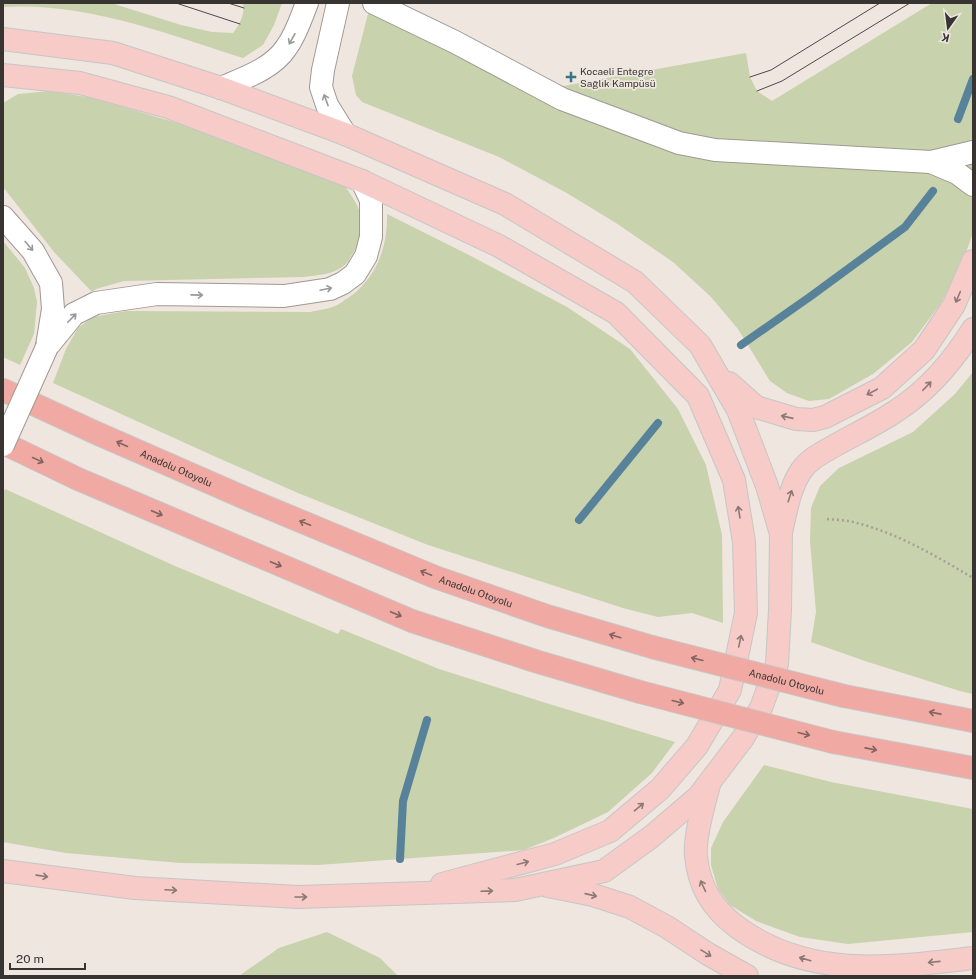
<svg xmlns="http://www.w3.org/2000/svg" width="976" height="979" font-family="'Public Sans',sans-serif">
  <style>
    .green { fill: #c8d2ac }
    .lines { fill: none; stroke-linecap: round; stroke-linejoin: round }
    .stream { stroke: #578299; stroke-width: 8 }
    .minor-casing { stroke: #a09892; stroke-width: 24 }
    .major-casing { stroke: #c7c6c6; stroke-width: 24 }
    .highway-casing { stroke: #c7c6c6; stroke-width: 24 }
    .path { stroke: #a59f9a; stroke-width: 2.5; stroke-dasharray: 2 3; stroke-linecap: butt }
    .minor { stroke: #fff; stroke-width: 22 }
    .major { stroke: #f6cbc8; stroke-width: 22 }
    .highway { stroke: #f0a9a3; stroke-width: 22 }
    .tram { stroke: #4e4a47; stroke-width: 1 }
    .minor-bridge-casing { stroke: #a09892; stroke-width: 24; stroke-linecap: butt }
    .highway-bridge-casing { stroke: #c7c6c6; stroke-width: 24; stroke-linecap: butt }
    .minor-bridge { stroke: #fff; stroke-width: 22 }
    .highway-bridge { stroke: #f0a9a3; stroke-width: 22 }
    .oneway { stroke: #9b9a98 }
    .oneway2 { stroke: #8d7876 }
    .oneway3 { stroke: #81635f }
    .poi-dot { fill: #317784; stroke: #eee6df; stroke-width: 1.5 }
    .labels { text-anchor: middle; stroke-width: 3.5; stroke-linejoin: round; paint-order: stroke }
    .poi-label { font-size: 10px; fill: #373432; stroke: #eee6df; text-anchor: start }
    .street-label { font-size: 10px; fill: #373432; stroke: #eee6df }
  </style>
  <rect width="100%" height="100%" fill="#eee6df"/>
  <!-- green -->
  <g class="green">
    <path d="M3 3H111L181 25 212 32 233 33C240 24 245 14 243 3H282L274 25 263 45 243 58C165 33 85 2 3 7Z"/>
    <path d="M932 3H973V232L963 262 941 303 912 342 873 374 829 399 809 401 787 393 770 381 738 329 711 297 673 262 616 223 565 192 499 157 362 102 356 95 352 76 369 10 563 86 746 53 750 77 757 91 772 101Z"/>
    <path d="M50 91 93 98 207 132 345 186C361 209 371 227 353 253 350 257 347 265 342 267 331 275 317 275 304 277L124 281 96 289 92 292 54 252 3 187V103L18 94Z"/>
    <path d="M387 214 467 254 567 307 630 349 678 409 706 465 722 535 723 623 692 613 658 617 623 608 428 545 298 493 216 457 53 383 66 349 78 328 93 317 126 311 311 312C318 310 328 309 335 306 340 304 344 300 348 298 376 279 388 247 387 214Z"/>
    <path d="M3 241 25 268 34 288 37 302 34 334 20 365 3 357Z"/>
    <path d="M973 372V694L960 691 868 662 811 642 816 612 810 541 811 508 820 486 839 468 913 432 955 394Z"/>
    <path d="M5 489 175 566 338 634 341 629 439 669 546 703 675 742 652 773 608 812 556 837 524 850 318 865 180 863 66 853 3 842V494Z"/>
    <path d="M764 765 831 782 973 809V932L848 944 800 937 756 921 730 905 718 889 711 865V848L723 822Z"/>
    <path d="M327 932 380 958 398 976H239L279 948Z"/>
  </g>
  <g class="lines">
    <!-- stream -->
    <g class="stream">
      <path d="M958 119 973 79"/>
      <path d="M741 345 811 296 905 227 933 191"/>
      <path d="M579 520 658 423"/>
      <path d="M400 859 403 801 427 720"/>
    </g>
    <!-- minor casing -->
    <g class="minor-casing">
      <g id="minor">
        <path d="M338 3 323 70 321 87 327 105 345 134"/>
        <path d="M374 3 455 42 562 99 679 143 715 150 931 162 973 152"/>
        <path d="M221 88C244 78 272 69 286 48 296 35 301 18 307 3"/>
        <path d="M931 162 957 173 973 185"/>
        <path d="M3 217 33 251 51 283 53 309 47 346"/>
        <path d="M47 347 74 314 96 303 157 294 284 296 330 289 343 283 355 274 366 256 371 237V200L362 181"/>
      </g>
    </g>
    <!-- major casing -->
    <g class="major-casing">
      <g id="major">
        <path d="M3 39 113 53 221 88 345 134 505 204 635 282 700 345 738 410 767 486 781 534 780 610 777 664 761 708 743 738 699 796 651 837 604 871 515 890 298 897 135 888 3 871"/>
        <path d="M3 75 80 83 168 107 362 181 499 246 616 313 698 396 734 480 744 542 746 613 730 690 697 746 660 789 610 831 555 854 442 884"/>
        <path d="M729 383 756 407 796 419 813 420 825 417 882 388 924 350 954 305 973 261"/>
        <path d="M781 532C786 512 789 489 801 471 809 459 822 453 834 446 855 434 877 424 896 411 927 391 953 361 973 329"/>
        <path d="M709 785C704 804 694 837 696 856 699 887 712 908 737 927 808 979 890 968 973 958"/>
        <path d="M548 886 593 895 630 907 667 927 708 954 747 976"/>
      </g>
    </g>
    <!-- highway casing -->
    <g class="highway-casing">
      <g id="highway">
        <path id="s1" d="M3 390 94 432 252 501 435 577 547 616 652 647"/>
        <path d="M3 443 78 479 412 621 535 661 640 692"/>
        <path d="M844 696 973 721"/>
        <path d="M833 742 973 768"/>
      </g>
    </g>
    <!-- path -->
    <path class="path" d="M827 519C837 520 848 520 857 523 897 533 938 557 973 578"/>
    <!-- minor -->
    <use href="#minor" class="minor"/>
    <!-- major -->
    <use href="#major" class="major"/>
    <!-- highway -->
    <use href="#highway" class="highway"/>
    <!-- tram -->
    <g class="tram">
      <path d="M176 3 240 24"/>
      <path d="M228 3 244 8"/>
      <path d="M750 77 771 70 880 3"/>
      <path d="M757 91 782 81 910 3"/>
    </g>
    <!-- minor-bridge casing -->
    <g class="minor-bridge-casing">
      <path id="minor-bridge" d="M3 445 47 347"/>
    </g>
    <!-- highway-bridge casing -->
    <g class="highway-bridge-casing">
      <g id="highway-bridge">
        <path id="s2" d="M652 647 844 696"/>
        <path d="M640 692 833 742"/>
      </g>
    </g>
    <!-- minor-bridge -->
    <use href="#minor-bridge" class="minor-bridge"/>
    <!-- highway-bridge -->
    <use href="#highway-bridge" class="highway-bridge"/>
  </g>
  <!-- one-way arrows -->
  <defs><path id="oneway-shaft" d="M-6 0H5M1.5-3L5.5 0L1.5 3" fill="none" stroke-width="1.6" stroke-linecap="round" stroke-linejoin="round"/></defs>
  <g class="oneway">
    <use href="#oneway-shaft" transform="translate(292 39) rotate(119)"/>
    <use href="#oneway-shaft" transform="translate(326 100) rotate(-110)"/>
    <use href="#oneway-shaft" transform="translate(29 246) rotate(50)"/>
    <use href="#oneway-shaft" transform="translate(326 289) rotate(-12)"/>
    <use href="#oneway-shaft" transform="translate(197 295) rotate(1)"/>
    <use href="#oneway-shaft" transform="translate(72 318) rotate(-46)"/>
  </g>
  <g class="oneway2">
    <use href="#oneway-shaft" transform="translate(958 297) rotate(113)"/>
    <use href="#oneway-shaft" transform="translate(927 386) rotate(-46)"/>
    <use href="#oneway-shaft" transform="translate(872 392) rotate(152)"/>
    <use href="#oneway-shaft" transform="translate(787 417) rotate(-167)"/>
    <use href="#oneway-shaft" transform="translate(790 496) rotate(-72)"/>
    <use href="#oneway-shaft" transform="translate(739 512) rotate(-99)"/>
    <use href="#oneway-shaft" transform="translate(740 641) rotate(-78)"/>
    <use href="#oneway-shaft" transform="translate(639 807) rotate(-40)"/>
    <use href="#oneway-shaft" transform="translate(523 863) rotate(-15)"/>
    <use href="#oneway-shaft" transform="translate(42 876) rotate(8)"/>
    <use href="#oneway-shaft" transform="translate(703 886) rotate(-115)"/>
    <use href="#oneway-shaft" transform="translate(171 890) rotate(3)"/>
    <use href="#oneway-shaft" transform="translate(487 891) rotate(-2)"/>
    <use href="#oneway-shaft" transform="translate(591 895) rotate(13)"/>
    <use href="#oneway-shaft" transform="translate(301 897)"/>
    <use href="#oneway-shaft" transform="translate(706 953) rotate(32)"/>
    <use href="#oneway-shaft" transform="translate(805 959) rotate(-164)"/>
    <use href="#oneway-shaft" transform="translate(934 962) rotate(174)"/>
  </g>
  <g class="oneway3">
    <use href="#oneway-shaft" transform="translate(122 444) rotate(-156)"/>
    <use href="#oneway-shaft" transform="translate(38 460) rotate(25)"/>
    <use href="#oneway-shaft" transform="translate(157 513) rotate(23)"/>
    <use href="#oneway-shaft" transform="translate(305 523) rotate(-158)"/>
    <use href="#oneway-shaft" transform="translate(276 564) rotate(23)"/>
    <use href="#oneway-shaft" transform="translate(426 573) rotate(-158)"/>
    <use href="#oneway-shaft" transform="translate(396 614) rotate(23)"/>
    <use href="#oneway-shaft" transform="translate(615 636) rotate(-163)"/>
    <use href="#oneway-shaft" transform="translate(697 659) rotate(-166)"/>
    <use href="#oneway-shaft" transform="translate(678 702) rotate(14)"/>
    <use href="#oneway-shaft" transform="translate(935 713) rotate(-169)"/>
    <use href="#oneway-shaft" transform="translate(804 734) rotate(14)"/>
    <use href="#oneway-shaft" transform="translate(871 749) rotate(11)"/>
  </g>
  <!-- markers -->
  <path class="poi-dot" d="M569 71h4v4h4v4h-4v4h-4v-4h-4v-4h4z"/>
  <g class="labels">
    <!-- poi labels -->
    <g class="poi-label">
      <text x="580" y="75">Kocaeli Entegre<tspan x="580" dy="12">Sağlık Kampüsü</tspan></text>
    </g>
    <!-- street labels -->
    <g class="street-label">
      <text dy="4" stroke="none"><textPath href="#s1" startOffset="190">Anadolu Otoyolu</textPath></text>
      <text dy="4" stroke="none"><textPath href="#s1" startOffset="514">Anadolu Otoyolu</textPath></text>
      <text dy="4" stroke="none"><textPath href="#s2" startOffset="139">Anadolu Otoyolu</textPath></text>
    </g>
  </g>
  <!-- border -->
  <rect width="976" height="979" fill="none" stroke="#373432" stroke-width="8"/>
  <!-- north arrow -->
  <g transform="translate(948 28) rotate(194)" stroke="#eee6df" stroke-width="3" paint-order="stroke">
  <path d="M0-3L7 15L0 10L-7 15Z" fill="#373432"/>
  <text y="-6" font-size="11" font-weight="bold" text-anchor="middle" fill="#373432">K</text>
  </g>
  <!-- scale -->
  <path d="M10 963v6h75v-6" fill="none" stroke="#373432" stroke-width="2"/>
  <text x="16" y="963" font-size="12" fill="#373432" stroke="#eee6df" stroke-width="3" paint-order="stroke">20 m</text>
</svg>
